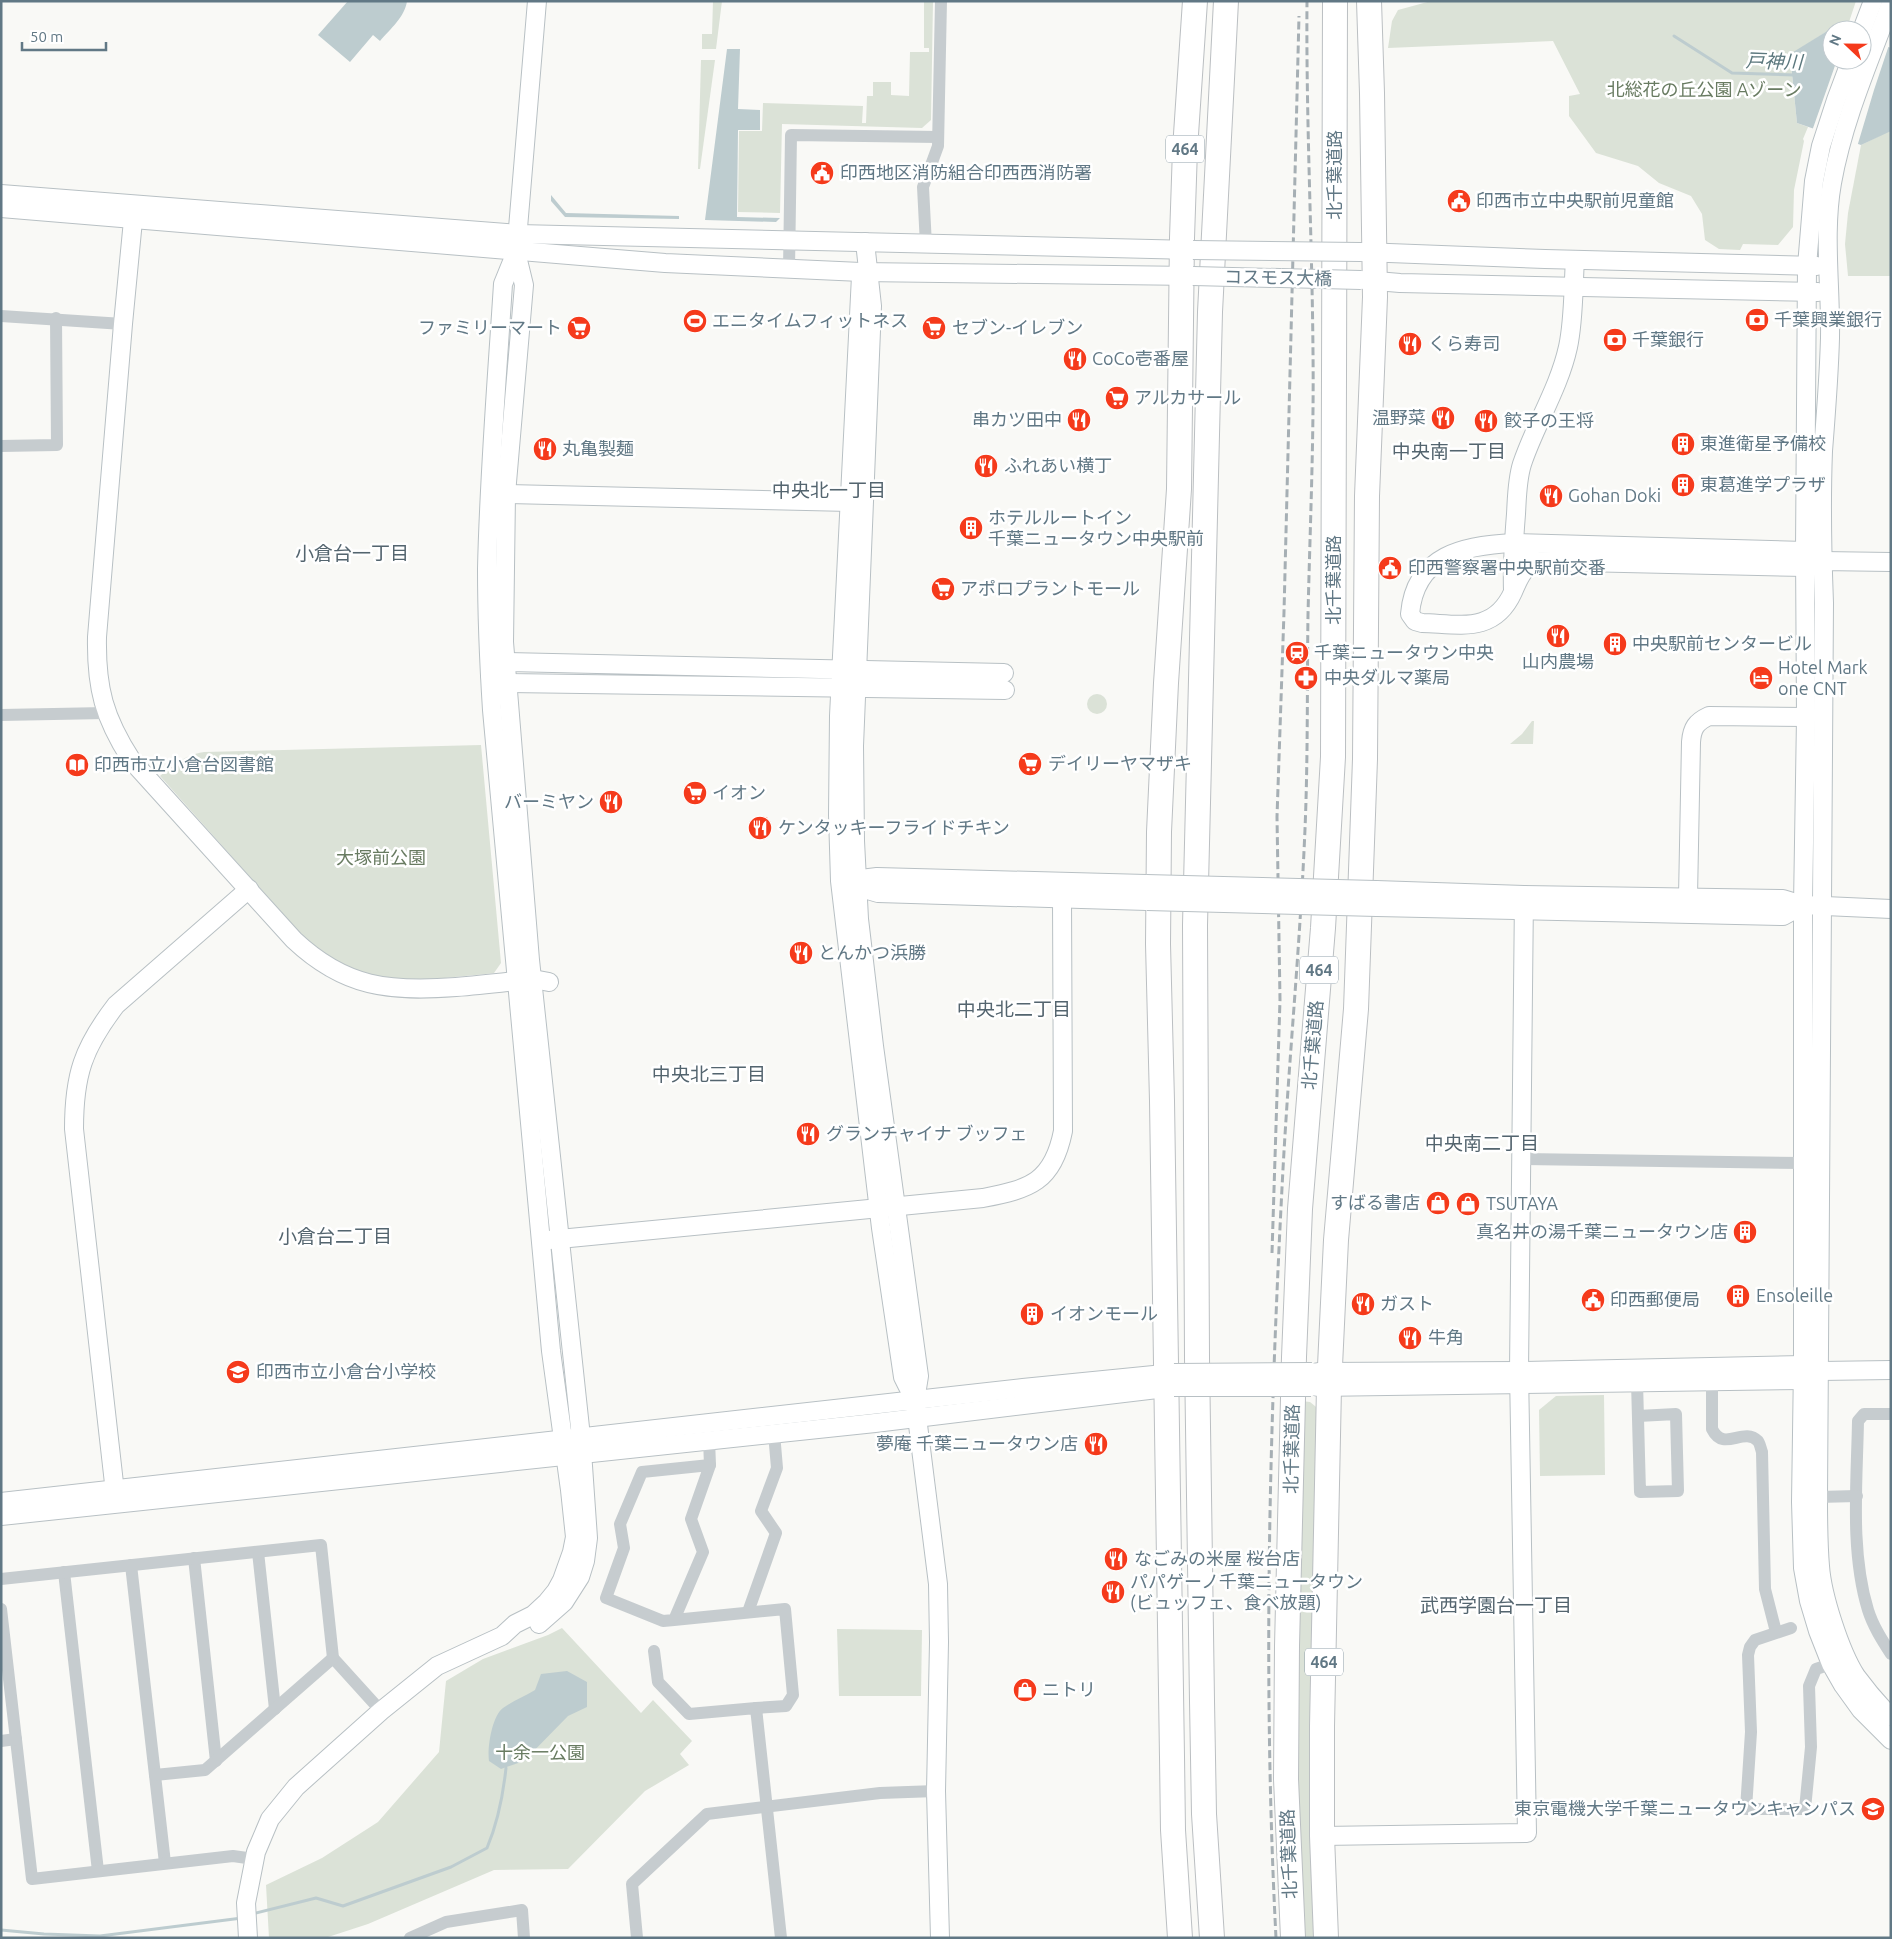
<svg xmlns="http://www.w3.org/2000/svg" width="1892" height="1939" font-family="Ubuntu,'Noto Sans JP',sans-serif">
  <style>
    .green { fill: #dbe2d7 }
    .water { fill: #bdcccf }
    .pier { fill: #f9f9f6 }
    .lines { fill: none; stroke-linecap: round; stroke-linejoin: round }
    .stream { stroke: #bdcccf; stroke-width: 3 }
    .secondary-casing { stroke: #b8c0c4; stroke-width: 20 }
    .highway-casing { stroke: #bbbfc2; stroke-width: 26 }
    .street { stroke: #c6cccf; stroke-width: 12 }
    .secondary { stroke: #fff; stroke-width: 18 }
    .highway { stroke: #fff; stroke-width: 24 }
    .rail { stroke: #a6afb4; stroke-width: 3; stroke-dasharray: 8 4; stroke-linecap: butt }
    .secondary-bridge-casing { stroke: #b8c0c4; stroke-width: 20; stroke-linecap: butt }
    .secondary-bridge { stroke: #fff; stroke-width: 18 }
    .labels { text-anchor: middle; stroke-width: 5; stroke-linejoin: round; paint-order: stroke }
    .shield { fill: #fff; stroke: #90a0aa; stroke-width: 1 }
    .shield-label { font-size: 16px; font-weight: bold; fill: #617885 }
    .park-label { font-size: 18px; fill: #687b61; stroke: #fff }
    .poi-label { font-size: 18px; fill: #617885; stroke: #fff; text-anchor: start }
    .street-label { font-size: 18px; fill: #617885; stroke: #fff }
    .water-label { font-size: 19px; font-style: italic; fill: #5c787e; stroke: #fff }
    .neighbourhood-label { font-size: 19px; fill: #54656f; stroke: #fff }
  </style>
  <rect width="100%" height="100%" fill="#f9f9f6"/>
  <!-- green -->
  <g class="green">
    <path d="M713 1H722L716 49H702V34H712Z"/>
    <path d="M924 1H933L931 120 922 128 782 124 780 213 738 212 739 131H762L763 103 863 106 862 123H866L867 96H873V82H891V95L909 96 910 52H929V48H924Z"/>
    <path d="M1431 1H1856L1847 28 1837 25 1790 55 1797 123 1808 127 1803 139 1804 141 1794 190 1793 227 1778 245 1743 244 1740 250 1719 249 1705 240 1702 214 1691 196 1659 183 1638 166 1596 153 1569 116V96L1580 94 1553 41 1388 48 1392 21 1398 10Z"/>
    <path d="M701 60H715L700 169H698Z"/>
    <path d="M1889 131H1891V276H1848L1845 244 1848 213 1861 145Z"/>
    <circle cx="1097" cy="704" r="10"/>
    <path d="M1532 721H1534L1533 744H1510L1522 734Z"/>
    <path d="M481 745 501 963 494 973C414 981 362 992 299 932L160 776C174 764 186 755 204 752Z"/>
    <path d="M1604 1395 1605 1475 1540 1476 1539 1410 1556 1396Z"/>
    <path d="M1301 1401 1310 1402 1321 1411 1319 1938H1305C1294 1811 1299 1683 1301 1556 1302 1505 1301 1453 1301 1401Z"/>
    <path d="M562 1628 641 1713 653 1700 692 1741 680 1754 689 1765 645 1791 568 1869 494 1870 368 1924 325 1938H269L266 1885 322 1858 378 1822 439 1752 446 1681 483 1659 548 1635Z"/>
    <path d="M837 1629 922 1630 921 1696H839Z"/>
  </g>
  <!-- water -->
  <g class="water">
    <path d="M348 1H407C405 17 390 29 380 41L373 35 350 62 318 35Z"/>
    <path d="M1837 25 1848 30H1832V60H1862V36L1891 48V131L1861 145 1797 123 1790 54Z"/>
    <path d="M727 49H740L738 109 760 110V130H738L737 217 780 218 776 222 705 220Z"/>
    <path d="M551 195 566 213 679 216V219L565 217 551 201Z"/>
    <path d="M567 1671 587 1682V1707L568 1716 524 1761 501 1769 489 1761C487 1748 492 1716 503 1708 513 1701 525 1696 535 1690L541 1674Z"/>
  </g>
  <!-- pier -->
  <path class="pier" d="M1862 33 1889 45 1874 90 1857 147 1812 131 1837 60H1862Z"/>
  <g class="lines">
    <!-- stream -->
    <g class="stream">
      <path d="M1674 36 1732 73 1795 75"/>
      <path d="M252 1914 316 1898 343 1906 451 1867 487 1848C498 1822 503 1796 506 1768"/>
      <path d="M1 1930 44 1934 100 1936 242 1918"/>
    </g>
    <!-- secondary casing -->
    <g class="secondary-casing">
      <g id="secondary">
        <path d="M1891 3C1869 62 1843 121 1832 183 1823 234 1831 286 1830 338 1829 376 1826 413 1823 451 1821 502 1822 552 1824 603L1818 1497C1818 1520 1818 1543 1820 1566 1822 1595 1840 1651 1856 1676 1867 1691 1878 1704 1891 1717"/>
        <path d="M1862 30 1873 1"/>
        <path d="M1851 60 1836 100 1821 146 1814 181 1807 266 1805 551 1806 717 1803 905V1365L1801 1502 1803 1568 1809 1601 1818 1631 1831 1664 1843 1685 1861 1710 1891 1740"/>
        <path d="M1 194 518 234 1193 250"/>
        <path d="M1 208 665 263 861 272 1193 276"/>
        <path d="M134 210 123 324 97 637C96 688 104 718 132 761L294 940C345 988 390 992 456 987 482 985 507 982 533 979L549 982"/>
        <path d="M865 242 872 306 854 746 855 841 859 919 874 1046 919 1376 915 1401 938 1584 939 1642 936 1791 940 1938"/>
        <path d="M516 252 524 285 506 494 504 642 530 960 581 1437 588 1538 585 1561 580 1577 564 1602 539 1624"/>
        <path d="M1363 252 1545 259 1817 266"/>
        <path d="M861 276 839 716 838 815 840 881 881 1228 903 1377 915 1401"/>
        <path d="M1365 280 1400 283 1818 292"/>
        <path d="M506 494 850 502"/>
        <path d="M1526 558 1535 561 1805 567 1822 561 1891 562"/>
        <path d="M1535 561C1523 568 1518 580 1513 592 1494 634 1460 624 1422 623L1415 621 1410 614C1415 555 1464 545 1514 543L1805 551 1815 557"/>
        <path d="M1513 590C1512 564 1514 539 1516 514 1517 497 1517 480 1522 464 1535 425 1559 388 1568 347 1574 319 1573 289 1575 260"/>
        <path d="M1004 673 505 662 490 675 506 683 1005 690"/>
        <path d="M845 881 877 877 1146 884"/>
        <path d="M847 884 878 893 1147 901"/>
        <path d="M1376 890 1524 895 1783 899 1803 905 1891 909"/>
        <path d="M1688 897 1691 742C1692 728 1696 722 1709 716L1806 717"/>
        <path d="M1377 907 1783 916 1803 905"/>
        <path d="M549 1240 983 1198C1030 1189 1053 1182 1063 1131L1062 899"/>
        <path d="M1318 1372 1519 1371 1803 1365 1820 1371 1891 1370"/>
        <path d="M1318 1387 1803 1380 1813 1375"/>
        <path d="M116 1501 74 1129C74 1075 83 1048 116 1005L249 889"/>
        <path d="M1 1502 1023 1388 1174 1373"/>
        <path d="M1 1516 875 1423 1174 1387"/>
        <path d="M1322 1836 1527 1833 1519 1371 1524 895"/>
        <path d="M248 1938 246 1903 256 1852 270 1819 296 1787 381 1711 437 1666 502 1636 515 1624 533 1615 547 1602 556 1591 562 1580 572 1552 575 1537 570 1490 551 1351 492 710C489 663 487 616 487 569 489 474 497 379 503 284L516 252 537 1"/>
      </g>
    </g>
    <!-- highway casing -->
    <g class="highway-casing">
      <g id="highway">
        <path d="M1180 1938 1173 1830 1172 1757 1162 1101 1158 944 1159 832 1166 683 1179 489 1182 238 1185 149 1195 1"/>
        <path d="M1212 1938 1204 1814 1202 1701 1197 1358 1195 925 1210 312 1226 1"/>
        <path d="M1293 1938 1286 1779 1287 1646 1294 1357 1300 1209 1323 928 1333 757 1335 1"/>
        <path d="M1326 1938 1322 1836V1726L1329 1387 1336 1240 1356 1009 1365 759 1367 496 1375 297 1372 93 1369 1"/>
      </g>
    </g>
    <!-- street -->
    <g class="street">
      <path d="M926 245 923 187 938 146 941 1"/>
      <path d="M789 269 791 135 938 137"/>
      <path d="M1 316 123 324"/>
      <path d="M1 446 57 445 56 318"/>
      <path d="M1 715 106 713"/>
      <path d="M1521 1159 1802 1163"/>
      <path d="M1712 1380V1429C1724 1453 1743 1426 1758 1441 1760 1444 1761 1449 1762 1452L1765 1589 1776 1632"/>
      <path d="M1637 1382 1640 1492 1678 1491 1676 1414 1638 1416"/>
      <path d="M1891 1414H1864L1858 1421C1857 1482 1850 1551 1868 1610 1873 1626 1882 1640 1891 1654"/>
      <path d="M709 1440 710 1465"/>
      <path d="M1818 1497 1857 1496"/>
      <path d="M258 1552 275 1709"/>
      <path d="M194 1558 216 1761"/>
      <path d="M131 1565 165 1863"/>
      <path d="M64 1572 98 1871"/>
      <path d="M1 1579 321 1545 333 1658 381 1711"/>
      <path d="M1 1609 32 1879 233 1856 254 1859"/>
      <path d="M748 1612 776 1533 761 1511 777 1468 774 1433"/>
      <path d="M674 1620 703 1552 691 1519 710 1465 642 1472 620 1524 624 1548 606 1598 663 1621 674 1620 785 1609 793 1695 786 1706 756 1708"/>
      <path d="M1791 1628 1755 1640 1750 1647 1748 1655 1751 1732 1746 1809H1805L1811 1747 1809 1686 1816 1669 1831 1664"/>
      <path d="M654 1651 658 1682 689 1714 756 1708 781 1938"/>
      <path d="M1 1741 16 1739"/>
      <path d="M155 1775 205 1770 333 1658"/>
      <path d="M410 1938 446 1922 522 1910 524 1938"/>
      <path d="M637 1938 632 1884 707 1814 880 1793 936 1791"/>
    </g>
    <!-- secondary -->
    <use href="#secondary" class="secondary"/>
    <!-- highway -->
    <use href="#highway" class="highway"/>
    <!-- rail -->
    <g class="rail">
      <path d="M1272 1253 1280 1000 1277 817 1284 612 1299 16"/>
      <path d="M1276 1938C1263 1688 1269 1438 1282 1188 1288 1068 1300 949 1305 829 1308 757 1307 686 1308 615 1310 527 1314 439 1313 352 1312 235 1306 118 1307 1"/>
    </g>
    <!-- secondary-bridge casing -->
    <g class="secondary-bridge-casing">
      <g id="secondary-bridge">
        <path d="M1193 250 1361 252"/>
        <path d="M1193 276 1361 280"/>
        <path d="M1146 884 1376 890"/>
        <path d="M1147 901 1377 907"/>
        <path d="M1174 1373 1312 1372"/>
        <path d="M1174 1387H1311"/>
      </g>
    </g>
    <!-- secondary-bridge -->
    <use href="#secondary-bridge" class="secondary-bridge"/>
  </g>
  <!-- icons -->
  <defs>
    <g id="civic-disc" transform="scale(1.25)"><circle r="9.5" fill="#f53a1b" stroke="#fff"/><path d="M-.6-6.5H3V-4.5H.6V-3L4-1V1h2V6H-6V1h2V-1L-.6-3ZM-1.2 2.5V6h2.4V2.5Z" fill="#fff"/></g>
    <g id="bank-disc" transform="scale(1.25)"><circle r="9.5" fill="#f53a1b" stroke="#fff"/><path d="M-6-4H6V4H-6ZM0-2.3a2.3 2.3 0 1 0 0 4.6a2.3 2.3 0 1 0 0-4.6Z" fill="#fff"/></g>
    <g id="stadium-disc" transform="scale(1.25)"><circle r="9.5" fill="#f53a1b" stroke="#fff"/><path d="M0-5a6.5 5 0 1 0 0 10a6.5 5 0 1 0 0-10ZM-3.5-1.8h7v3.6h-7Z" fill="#fff"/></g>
    <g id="supermarket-disc" transform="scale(1.25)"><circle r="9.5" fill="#f53a1b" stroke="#fff"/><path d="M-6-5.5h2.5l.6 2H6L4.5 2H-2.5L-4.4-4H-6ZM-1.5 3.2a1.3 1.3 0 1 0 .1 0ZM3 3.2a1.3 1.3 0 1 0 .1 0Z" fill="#fff"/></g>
    <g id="restaurant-disc" transform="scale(1.25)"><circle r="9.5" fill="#f53a1b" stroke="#fff"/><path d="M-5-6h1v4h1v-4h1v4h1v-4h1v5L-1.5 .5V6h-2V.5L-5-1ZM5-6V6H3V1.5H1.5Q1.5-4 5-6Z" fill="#fff"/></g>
    <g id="building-disc" transform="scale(1.25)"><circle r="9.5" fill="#f53a1b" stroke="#fff"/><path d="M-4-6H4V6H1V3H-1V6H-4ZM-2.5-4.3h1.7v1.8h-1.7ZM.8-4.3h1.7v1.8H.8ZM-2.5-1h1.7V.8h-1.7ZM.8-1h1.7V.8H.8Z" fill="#fff"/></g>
    <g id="station-disc" transform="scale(1.25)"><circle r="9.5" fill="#f53a1b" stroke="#fff"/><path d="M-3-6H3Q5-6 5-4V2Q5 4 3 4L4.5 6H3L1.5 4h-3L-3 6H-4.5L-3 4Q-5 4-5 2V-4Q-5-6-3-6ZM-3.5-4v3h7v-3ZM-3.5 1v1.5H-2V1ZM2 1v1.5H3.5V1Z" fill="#fff"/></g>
    <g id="pharmacy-disc" transform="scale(1.25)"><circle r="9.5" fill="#f53a1b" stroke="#fff"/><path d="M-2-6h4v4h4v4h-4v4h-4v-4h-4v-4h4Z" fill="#fff"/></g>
    <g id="hotel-disc" transform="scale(1.25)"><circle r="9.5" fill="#f53a1b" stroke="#fff"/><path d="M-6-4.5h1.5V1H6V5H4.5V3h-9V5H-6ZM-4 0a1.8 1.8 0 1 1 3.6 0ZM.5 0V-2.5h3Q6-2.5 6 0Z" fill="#fff"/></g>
    <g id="library-disc" transform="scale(1.25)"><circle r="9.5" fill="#f53a1b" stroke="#fff"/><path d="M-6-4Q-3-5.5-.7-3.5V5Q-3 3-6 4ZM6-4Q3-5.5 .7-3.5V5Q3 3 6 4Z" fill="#fff"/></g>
    <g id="shop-disc" transform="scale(1.25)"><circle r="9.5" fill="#f53a1b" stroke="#fff"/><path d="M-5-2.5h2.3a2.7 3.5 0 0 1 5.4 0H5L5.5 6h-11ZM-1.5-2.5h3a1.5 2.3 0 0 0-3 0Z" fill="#fff"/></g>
    <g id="school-disc" transform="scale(1.25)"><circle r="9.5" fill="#f53a1b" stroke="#fff"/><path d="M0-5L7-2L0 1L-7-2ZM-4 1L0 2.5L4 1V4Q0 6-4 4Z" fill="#fff"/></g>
    <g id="university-disc" transform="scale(1.25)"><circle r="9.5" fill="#f53a1b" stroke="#fff"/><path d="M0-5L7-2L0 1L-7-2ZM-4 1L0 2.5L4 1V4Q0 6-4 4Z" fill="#fff"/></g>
  </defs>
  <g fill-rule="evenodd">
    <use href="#civic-disc" x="822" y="173"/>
    <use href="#civic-disc" x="1459" y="201"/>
    <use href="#bank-disc" x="1757" y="320"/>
    <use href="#stadium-disc" x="695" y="321"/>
    <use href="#supermarket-disc" x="579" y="328"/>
    <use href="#supermarket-disc" x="934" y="328"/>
    <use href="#bank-disc" x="1615" y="340"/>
    <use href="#restaurant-disc" x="1410" y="344"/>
    <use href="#restaurant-disc" x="1075" y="359"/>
    <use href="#supermarket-disc" x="1117" y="398"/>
    <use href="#restaurant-disc" x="1443" y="418"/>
    <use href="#restaurant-disc" x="1079" y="420"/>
    <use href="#restaurant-disc" x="1486" y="421"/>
    <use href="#building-disc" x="1683" y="444"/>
    <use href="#restaurant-disc" x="545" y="449"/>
    <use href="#restaurant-disc" x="986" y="466"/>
    <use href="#building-disc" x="1683" y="485"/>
    <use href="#restaurant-disc" x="1551" y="496"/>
    <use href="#building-disc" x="971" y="528"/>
    <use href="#civic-disc" x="1390" y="568"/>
    <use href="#supermarket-disc" x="943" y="589"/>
    <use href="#restaurant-disc" x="1558" y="636"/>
    <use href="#building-disc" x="1615" y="644"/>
    <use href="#station-disc" x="1297" y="653"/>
    <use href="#pharmacy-disc" x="1306" y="678"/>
    <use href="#hotel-disc" x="1761" y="678"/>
    <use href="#supermarket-disc" x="1030" y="764"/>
    <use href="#library-disc" x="77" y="765"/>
    <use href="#supermarket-disc" x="695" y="793"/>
    <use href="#restaurant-disc" x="611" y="802"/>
    <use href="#restaurant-disc" x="760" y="828"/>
    <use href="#restaurant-disc" x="801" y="953"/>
    <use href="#restaurant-disc" x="808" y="1134"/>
    <use href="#shop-disc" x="1438" y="1203"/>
    <use href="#shop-disc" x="1468" y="1204"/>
    <use href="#building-disc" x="1745" y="1232"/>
    <use href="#building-disc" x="1738" y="1296"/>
    <use href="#civic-disc" x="1593" y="1300"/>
    <use href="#restaurant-disc" x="1363" y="1304"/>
    <use href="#building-disc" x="1032" y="1314"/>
    <use href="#restaurant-disc" x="1410" y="1338"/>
    <use href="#school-disc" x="238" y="1372"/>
    <use href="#restaurant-disc" x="1096" y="1444"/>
    <use href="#restaurant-disc" x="1116" y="1559"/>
    <use href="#restaurant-disc" x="1113" y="1592"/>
    <use href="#shop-disc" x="1025" y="1690"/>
    <use href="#university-disc" x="1873" y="1809"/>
  </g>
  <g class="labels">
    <!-- shield labels -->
    <g class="shield">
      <rect x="1166" y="135.5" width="38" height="27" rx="4"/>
      <rect x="1300" y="956.5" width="38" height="27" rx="4"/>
      <rect x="1305" y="1648.5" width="38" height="27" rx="4"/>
    </g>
    <g class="shield-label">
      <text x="1185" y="155">464</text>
      <text x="1319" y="976">464</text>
      <text x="1324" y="1668">464</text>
    </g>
    <!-- park labels -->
    <g class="park-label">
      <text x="1704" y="96">北総花の丘公園 Aゾーン</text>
      <text x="381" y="864">大塚前公園</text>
      <text x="540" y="1759">十余一公園</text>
    </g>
    <!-- poi labels -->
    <g class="poi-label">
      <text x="840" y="179">印西地区消防組合印西西消防署</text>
      <text x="1476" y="207">印西市立中央駅前児童館</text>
      <text x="1774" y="326">千葉興業銀行</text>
      <text x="712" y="327">エニタイムフィットネス</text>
      <text x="562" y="334" text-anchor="end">ファミリーマート</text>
      <text x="952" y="334">セブン-イレブン</text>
      <text x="1632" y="346">千葉銀行</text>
      <text x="1428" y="350">くら寿司</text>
      <text x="1092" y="365">CoCo壱番屋</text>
      <text x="1134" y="404">アルカサール</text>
      <text x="1426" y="424" text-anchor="end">温野菜</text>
      <text x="1062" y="426" text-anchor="end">串カツ田中</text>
      <text x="1504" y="427">餃子の王将</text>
      <text x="1700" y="450">東進衛星予備校</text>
      <text x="562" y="455">丸亀製麺</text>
      <text x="1004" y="472">ふれあい横丁</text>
      <text x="1700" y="491">東葛進学プラザ</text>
      <text x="1568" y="502">Gohan Doki</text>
      <text x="988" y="524">ホテルルートイン<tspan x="988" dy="21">千葉ニュータウン中央駅前</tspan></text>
      <text x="1408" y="574">印西警察署中央駅前交番</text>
      <text x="960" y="595">アポロプラントモール</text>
      <text x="1632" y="650">中央駅前センタービル</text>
      <text x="1314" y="659">千葉ニュータウン中央</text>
      <text x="1558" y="668" text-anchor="middle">山内農場</text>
      <text x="1778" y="674">Hotel Mark<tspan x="1778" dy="21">one CNT</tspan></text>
      <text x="1324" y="684">中央ダルマ薬局</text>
      <text x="1048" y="770">デイリーヤマザキ</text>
      <text x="94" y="771">印西市立小倉台図書館</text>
      <text x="712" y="799">イオン</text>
      <text x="594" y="808" text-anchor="end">バーミヤン</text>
      <text x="778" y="834">ケンタッキーフライドチキン</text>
      <text x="818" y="959">とんかつ浜勝</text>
      <text x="826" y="1140">グランチャイナ ブッフェ</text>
      <text x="1420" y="1209" text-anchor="end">すばる書店</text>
      <text x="1486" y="1210">TSUTAYA</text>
      <text x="1728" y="1238" text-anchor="end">真名井の湯千葉ニュータウン店</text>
      <text x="1756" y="1302">Ensoleille</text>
      <text x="1610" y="1306">印西郵便局</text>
      <text x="1380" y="1310">ガスト</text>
      <text x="1050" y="1320">イオンモール</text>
      <text x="1428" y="1344">牛角</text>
      <text x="256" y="1378">印西市立小倉台小学校</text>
      <text x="1078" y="1450" text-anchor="end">夢庵 千葉ニュータウン店</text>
      <text x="1134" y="1565">なごみの米屋 桜台店</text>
      <text x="1130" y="1588">パパゲーノ千葉ニュータウン<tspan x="1130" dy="21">(ビュッフェ、食べ放題)</tspan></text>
      <text x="1042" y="1696">ニトリ</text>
      <text x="1856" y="1815" text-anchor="end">東京電機大学千葉ニュータウンキャンパス</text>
    </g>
    <!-- street labels -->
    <g class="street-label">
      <text transform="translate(1335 175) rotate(-90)" y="6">北千葉道路</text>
      <text transform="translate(1278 278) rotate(1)" y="6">コスモス大橋</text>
      <text transform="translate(1334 580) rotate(-90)" y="6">北千葉道路</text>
      <text transform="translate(1313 1045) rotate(-85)" y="6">北千葉道路</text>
      <text transform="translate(1292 1449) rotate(-89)" y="6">北千葉道路</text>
      <text transform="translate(1289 1854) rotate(-92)" y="6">北千葉道路</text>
    </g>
    <!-- water labels -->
    <g class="water-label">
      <text transform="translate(1774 61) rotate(2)" y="7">戸神川</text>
    </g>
    <!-- neighbourhood labels -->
    <g class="neighbourhood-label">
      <text x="1449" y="458">中央南一丁目</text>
      <text x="829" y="497">中央北一丁目</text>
      <text x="352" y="560">小倉台一丁目</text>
      <text x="1014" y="1016">中央北二丁目</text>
      <text x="709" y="1081">中央北三丁目</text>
      <text x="1482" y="1150">中央南二丁目</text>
      <text x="335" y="1243">小倉台二丁目</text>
      <text x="1496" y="1612">武西学園台一丁目</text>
    </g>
  </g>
  <!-- border -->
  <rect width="1892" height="1939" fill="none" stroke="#617885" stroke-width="5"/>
  <!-- north arrow -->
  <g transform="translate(1847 45) rotate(292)"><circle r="24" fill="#ffffff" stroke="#c0c9ce"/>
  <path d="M0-4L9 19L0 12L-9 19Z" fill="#f53a1b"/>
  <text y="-8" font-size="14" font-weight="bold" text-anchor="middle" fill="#617885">N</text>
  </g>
  <!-- scale -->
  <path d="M22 42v8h84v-8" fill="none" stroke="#617885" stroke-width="2.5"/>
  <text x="30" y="42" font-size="15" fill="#617885" stroke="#ffffff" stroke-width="4" paint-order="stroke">50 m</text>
</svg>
